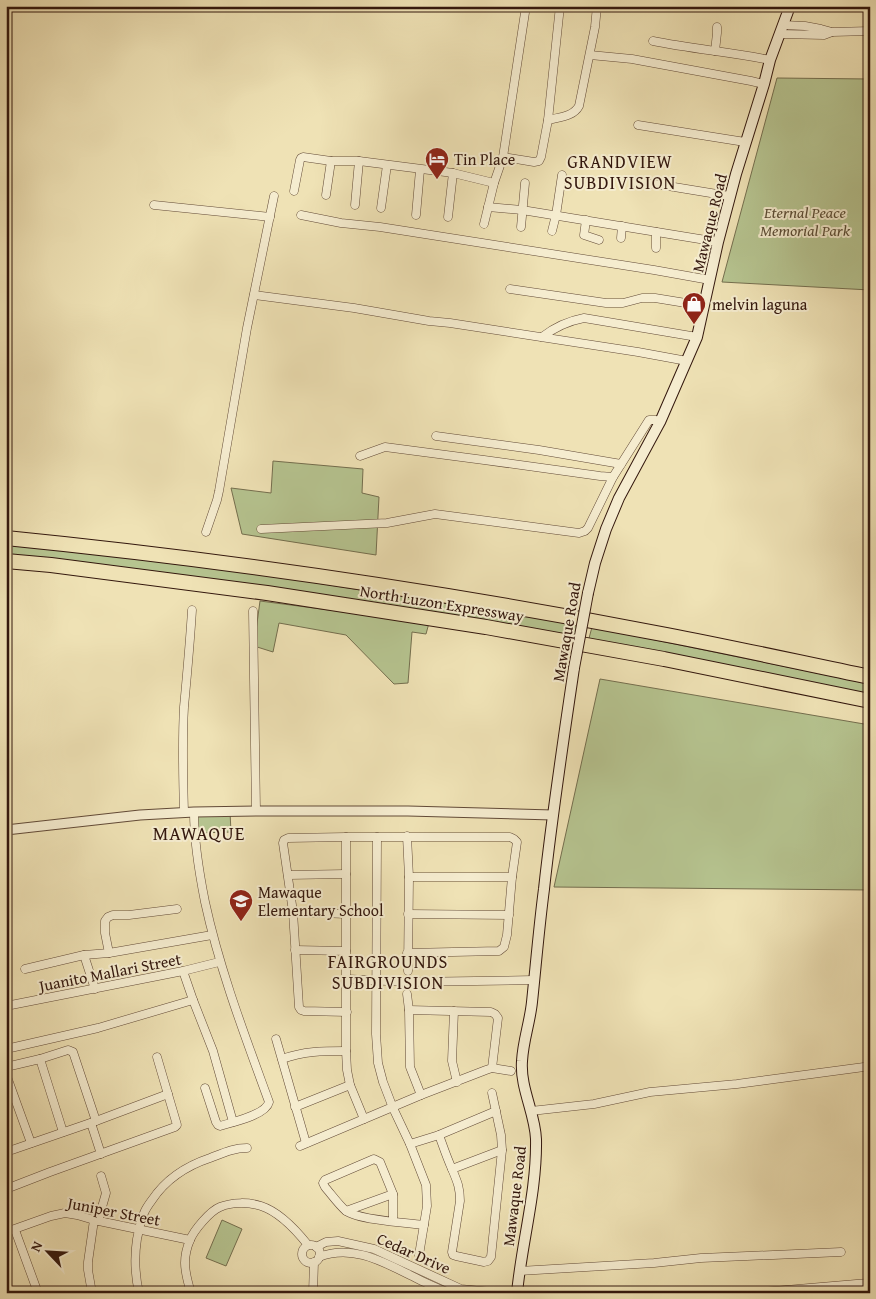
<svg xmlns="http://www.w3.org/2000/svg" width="876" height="1299" font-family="'Gentium Book Plus',serif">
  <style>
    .green { fill: #b6c490; stroke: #746e4e }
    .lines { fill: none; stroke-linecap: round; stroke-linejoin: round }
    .minor-casing { stroke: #624a37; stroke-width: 9 }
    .tertiary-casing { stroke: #624a37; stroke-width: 11 }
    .secondary-casing { stroke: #33170d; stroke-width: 12 }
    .motorway-casing { stroke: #33170d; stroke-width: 16 }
    .minor { stroke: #f5eccf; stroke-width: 8 }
    .tertiary { stroke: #f5eccf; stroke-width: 9 }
    .secondary { stroke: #f5eccf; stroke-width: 10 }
    .motorway { stroke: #efe2b5; stroke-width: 14 }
    .secondary-bridge-casing { stroke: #33170d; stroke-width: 12; stroke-linecap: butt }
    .secondary-bridge { stroke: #f5eccf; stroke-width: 10 }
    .labels { text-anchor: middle; stroke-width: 4; stroke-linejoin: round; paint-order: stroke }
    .poi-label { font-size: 16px; fill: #33170d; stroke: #f5eccf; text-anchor: start }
    .park-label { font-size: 16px; font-style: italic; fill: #5a4b34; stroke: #f5eccf }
    .street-label { font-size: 16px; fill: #33170d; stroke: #f5eccf }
    .neighbourhood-label { font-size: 18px; letter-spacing: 1px; fill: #33170d; stroke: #f5eccf }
    .quarter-label { font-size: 19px; letter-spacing: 1px; fill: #33170d; stroke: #f5eccf }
  </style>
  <rect width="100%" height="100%" fill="#efe2b5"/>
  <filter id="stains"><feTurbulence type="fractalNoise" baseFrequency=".004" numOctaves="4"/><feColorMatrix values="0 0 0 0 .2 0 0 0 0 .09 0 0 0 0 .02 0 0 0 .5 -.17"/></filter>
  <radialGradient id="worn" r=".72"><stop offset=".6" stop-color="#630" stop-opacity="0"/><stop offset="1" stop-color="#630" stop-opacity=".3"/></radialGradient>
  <!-- green -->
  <g class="green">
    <path d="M777 78 870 79V290L722 282Z"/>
    <path d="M273 461 363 469 362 493 379 497 376 555 242 534 231 488 271 493Z"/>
    <path d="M6 543 254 573 581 625 578 640 6 556Z"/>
    <path d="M260 601 429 623 426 634 412 632 408 683 394 684 346 635 279 623 273 652 254 646Z"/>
    <path d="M592 627 870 684V697L588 642Z"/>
    <path d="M600 679 870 725V890L554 887Z"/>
    <path d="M230 812 231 832 198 833 197 814Z"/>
    <path d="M222 1220 242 1229 226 1266 206 1258Z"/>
  </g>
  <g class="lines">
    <!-- minor casing -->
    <g class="minor-casing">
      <g id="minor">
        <path d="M854 7 870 8"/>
        <path d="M783 25 805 26 821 29 832 32 870 31"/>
        <path d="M780 34 824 35 832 32"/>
        <path d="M653 41C692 49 731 52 770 60"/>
        <path d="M715 51 717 33V27"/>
        <path d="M590 55 632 59 751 81 764 84"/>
        <path d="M548 120C559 117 573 117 579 106L595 27 597 6"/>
        <path d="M638 125 745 142"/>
        <path d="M503 157 534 162 539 161 541 157 548 120 560 6"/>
        <path d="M635 182 668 186 729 196"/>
        <path d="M294 191 300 160 301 158 303 157 331 161H359L453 173 494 183"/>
        <path d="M326 195 331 161"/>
        <path d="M154 205 270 217"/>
        <path d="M355 205 359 161"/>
        <path d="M488 207 522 210 718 242"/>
        <path d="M381 208 387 165"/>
        <path d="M301 215 341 223 380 227 654 270 710 280"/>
        <path d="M416 215 420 170"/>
        <path d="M448 217 453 173"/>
        <path d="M586 220 584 235 599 240"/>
        <path d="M484 224 494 183 503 157 526 6"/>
        <path d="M521 227 525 183"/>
        <path d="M552 231 556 215 562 175"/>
        <path d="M621 238 622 226"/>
        <path d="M656 248V232"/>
        <path d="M510 289 606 303H623L642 298H655L704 306"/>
        <path d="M254 295 354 308 429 321 450 323 638 352 687 361"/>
        <path d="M542 337C555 327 568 321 584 318L697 337"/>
        <path d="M436 436 539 450 621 464"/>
        <path d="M360 456 385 447 484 460 600 476 613 477"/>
        <path d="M261 529 387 523 435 514 579 533 585 531 588 528 613 477 649 420H656L660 422"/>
        <path d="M206 532 217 500 219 491 247 328 274 196"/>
        <path d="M253 611 256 811"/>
        <path d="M184 812C183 778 182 742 184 707 187 675 190 643 192 610"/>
        <path d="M194 812C194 843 199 872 205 902 220 971 245 1036 269 1102 266 1115 233 1122 220 1126L218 1125 216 1122 205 1088"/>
        <path d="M407 836 409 877 408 971"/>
        <path d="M346 837V1051L347 1070 350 1085 364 1119"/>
        <path d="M377 837 376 1034 378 1063 383 1082 393 1108 410 1144 426 1185 427 1206 419 1255"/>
        <path d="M288 875 346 874"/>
        <path d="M409 877H512"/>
        <path d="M293 912 347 914"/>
        <path d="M408 914 509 915"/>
        <path d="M295 950 346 951"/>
        <path d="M109 953 105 933V921L108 917 113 915H129L177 909"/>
        <path d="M84 955 95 989"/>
        <path d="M25 969 84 955 109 953 212 935"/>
        <path d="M347 979 407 982 534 980"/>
        <path d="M407 994 409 1010"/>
        <path d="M193 1000 213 1051 233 1122"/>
        <path d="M6 1006 183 971 219 962"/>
        <path d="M454 1011 452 1061 457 1082"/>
        <path d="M347 1012 304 1011 301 1010 299 1007 293 912 283 843 284 840 288 838 346 837H510L514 839 517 842 512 877 507 935 504 947 499 951 407 953"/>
        <path d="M276 1039 306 1143"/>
        <path d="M6 1049 98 1028 193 1000 183 971"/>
        <path d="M40 1059 63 1132"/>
        <path d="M282 1059C304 1051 323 1051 346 1051"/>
        <path d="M6 1067 40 1059 68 1050 73 1052 96 1121"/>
        <path d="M6 1074 31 1143"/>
        <path d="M421 1095 410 1067 409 1010 491 1012 495 1014 498 1018 492 1068"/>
        <path d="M295 1107 350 1085"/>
        <path d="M531 1111 594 1104 650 1092 737 1084 864 1067"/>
        <path d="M91 1123 101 1154"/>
        <path d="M439 1135C443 1146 447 1158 452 1169 457 1181 460 1187 460 1201L452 1252 453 1255 456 1256 484 1262 488 1261 491 1257 502 1150 501 1135 492 1093"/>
        <path d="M410 1144 439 1135 496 1111"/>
        <path d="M300 1146 421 1095 486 1070 492 1068 511 1071"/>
        <path d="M6 1152 96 1121 168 1094"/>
        <path d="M452 1169 502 1150"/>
        <path d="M6 1189 50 1172 175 1127 177 1125 157 1057"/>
        <path d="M346 1211 393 1194"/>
        <path d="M98 1221 106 1193 101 1176"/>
        <path d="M393 1221V1194L380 1162 374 1159 325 1180 323 1183 325 1187C331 1194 339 1205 346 1211 359 1220 407 1223 424 1225"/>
        <path d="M15 1230 38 1293"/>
        <path d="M6 1232 51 1216 65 1213 77 1215 94 1220 190 1240"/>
        <circle cx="311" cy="1254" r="9"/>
        <path d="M316 1247 326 1242 338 1241 374 1249 461 1289 501 1293"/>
        <path d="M319 1257C353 1244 383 1262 414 1277 425 1283 437 1288 449 1293"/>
        <path d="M519 1271 654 1263 701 1258 841 1252"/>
        <path d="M92 1293 88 1270V1262L94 1220"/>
        <path d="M139 1293C135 1275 134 1258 137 1239 139 1231 140 1221 144 1213 146 1208 149 1204 152 1200 166 1179 186 1166 210 1158 223 1153 233 1148 247 1148"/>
        <path d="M191 1293C188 1283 185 1273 185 1263 185 1256 187 1247 190 1240 194 1230 210 1211 220 1207 232 1202 249 1202 261 1206 280 1212 296 1230 308 1245"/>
        <path d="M313 1293 314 1262"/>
        <path d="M751 1293 868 1283"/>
      </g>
    </g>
    <!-- tertiary casing -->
    <g class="tertiary-casing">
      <path id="tertiary" d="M6 830 140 815 194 812 256 811H408L553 815"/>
    </g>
    <!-- secondary casing -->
    <g class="secondary-casing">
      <g id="secondary">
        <path d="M588 593 595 563 606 529 619 498 660 422 697 337 718 242 736 174 764 84 770 60 790 6"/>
        <path d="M517 1293C522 1241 537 1191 536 1139 535 1113 520 1088 522 1061 523 1041 530 1022 532 1002 536 964 539 927 544 889 552 815 563 742 574 668"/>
      </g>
    </g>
    <!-- motorway casing -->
    <g class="motorway-casing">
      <g id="motorway">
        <path d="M6 538C228 560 449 593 667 635 735 648 802 663 870 677"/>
        <path d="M6 561 51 565 267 593 486 627 664 659 870 701"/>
      </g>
    </g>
    <!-- minor -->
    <use href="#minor" class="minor"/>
    <!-- tertiary -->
    <use href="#tertiary" class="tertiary"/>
    <!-- secondary -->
    <use href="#secondary" class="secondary"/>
    <!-- motorway -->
    <use href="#motorway" class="motorway"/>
    <!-- secondary-bridge casing -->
    <g class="secondary-bridge-casing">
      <path id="secondary-bridge" d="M574 668 588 593"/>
    </g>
    <!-- secondary-bridge -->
    <use href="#secondary-bridge" class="secondary-bridge"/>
  </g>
  <!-- icons -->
  <defs>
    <g id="hotel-pin" transform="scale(1.25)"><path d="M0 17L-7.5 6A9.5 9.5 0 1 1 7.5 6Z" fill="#8f2418" stroke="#f5eccf"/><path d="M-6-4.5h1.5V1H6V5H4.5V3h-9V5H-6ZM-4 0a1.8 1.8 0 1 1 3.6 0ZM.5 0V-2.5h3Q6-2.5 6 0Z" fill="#fff"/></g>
    <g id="shop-pin" transform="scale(1.25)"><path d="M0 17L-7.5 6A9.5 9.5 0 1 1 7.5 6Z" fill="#8f2418" stroke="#f5eccf"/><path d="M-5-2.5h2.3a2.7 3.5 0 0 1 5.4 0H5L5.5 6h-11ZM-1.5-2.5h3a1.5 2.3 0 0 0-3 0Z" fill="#fff"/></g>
    <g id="school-pin" transform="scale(1.25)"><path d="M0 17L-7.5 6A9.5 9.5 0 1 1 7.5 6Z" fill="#8f2418" stroke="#f5eccf"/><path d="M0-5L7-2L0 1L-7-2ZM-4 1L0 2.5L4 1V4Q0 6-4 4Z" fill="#fff"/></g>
  </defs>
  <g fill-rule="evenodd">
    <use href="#hotel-pin" x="437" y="159"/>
    <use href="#shop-pin" x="694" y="304"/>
    <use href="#school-pin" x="241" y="901"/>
  </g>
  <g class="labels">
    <!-- poi labels -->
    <g class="poi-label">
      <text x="454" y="165">Tin Place</text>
      <text x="712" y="310">melvin laguna</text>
      <text x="258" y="898">Mawaque<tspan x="258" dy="18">Elementary School</tspan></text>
    </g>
    <!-- park labels -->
    <g class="park-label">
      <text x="805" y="218">Eternal Peace<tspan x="805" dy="18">Memorial Park</tspan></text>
    </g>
    <!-- street labels -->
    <g class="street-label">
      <text transform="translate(709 223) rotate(-76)" y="6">Mawaque Road</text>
      <text transform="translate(442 603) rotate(9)" y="6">North Luzon Expressway</text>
      <text transform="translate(566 632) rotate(-80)" y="6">Mawaque Road</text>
      <text transform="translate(110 972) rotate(-11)" y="6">Juanito Mallari Street</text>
      <text transform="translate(514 1196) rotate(-83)" y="6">Mawaque Road</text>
      <text transform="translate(114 1211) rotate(11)" y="6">Juniper Street</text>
      <text transform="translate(414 1253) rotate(24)" y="6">Cedar Drive</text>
    </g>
    <!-- neighbourhood labels -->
    <g class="neighbourhood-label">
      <text x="620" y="168">GRANDVIEW<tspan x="620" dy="21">SUBDIVISION</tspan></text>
      <text x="388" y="968">FAIRGROUNDS<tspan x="388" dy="21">SUBDIVISION</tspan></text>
    </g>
    <!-- quarter labels -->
    <g class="quarter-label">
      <text x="199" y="840">MAWAQUE</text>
    </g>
  </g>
  <!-- margin -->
  <rect width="876" height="1299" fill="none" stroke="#efe2b5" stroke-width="25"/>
  <rect x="8" y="8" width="861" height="1284" fill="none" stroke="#33170d" stroke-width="2.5"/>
  <rect x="12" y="12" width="851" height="1274" fill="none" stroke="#33170d"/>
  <!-- north arrow -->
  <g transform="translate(48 1252) rotate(295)" stroke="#f5eccf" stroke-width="4" paint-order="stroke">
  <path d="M0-4L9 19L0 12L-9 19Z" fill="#33170d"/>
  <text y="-8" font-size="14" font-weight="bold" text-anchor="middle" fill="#33170d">N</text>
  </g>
  <rect width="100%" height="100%" filter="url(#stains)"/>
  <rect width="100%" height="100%" fill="url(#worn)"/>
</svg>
